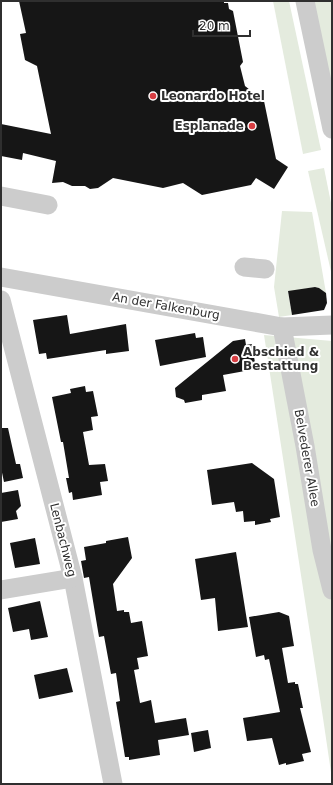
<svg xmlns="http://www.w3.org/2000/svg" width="333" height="785" font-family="'DejaVu Sans',sans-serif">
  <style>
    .green { fill: #e4ebde }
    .building { fill: #161616 }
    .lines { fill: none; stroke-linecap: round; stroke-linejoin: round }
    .minor { stroke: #ccc; stroke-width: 19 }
    .poi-dot { fill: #d83e43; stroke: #fff; stroke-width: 1.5 }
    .labels { text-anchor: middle; stroke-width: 4; stroke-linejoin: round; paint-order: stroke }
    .poi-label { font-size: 12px; font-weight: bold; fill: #2f2f2f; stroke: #fff; text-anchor: start }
    .street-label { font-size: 12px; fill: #2f2f2f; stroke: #fff }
  </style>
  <rect width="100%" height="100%" fill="#fff"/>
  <!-- green -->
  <g class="green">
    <path d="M273 1H289L321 150 303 154Z"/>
    <path d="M314 1H331L332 7V94Z"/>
    <path d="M324 168 332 208V276L308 171Z"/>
    <path d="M282 211 312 212 326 293 319 288 315 287 288 292 292 315 279 317 274 287Z"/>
    <path d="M264 335 332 341V779L323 718Z"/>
  </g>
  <!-- building -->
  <g class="building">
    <path d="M19 1H224V3H228L229 9 233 11 243 62 240 66 245 86 264 101 276 159 288 167 274 189 256 178 251 185 202 195 183 183 163 188 113 178 98 188 90 189 85 186H72L63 182 52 183 56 161 23 153 22 160 1 156V124L51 134 37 66 25 60 20 34 26 33Z"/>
    <path d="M315 287 319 288 326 293 327 303 324 310 292 315 288 291Z"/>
    <path d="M67 315 70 334 126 324 129 351 106 354V350L47 359 46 353 39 354 33 320Z"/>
    <path d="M195 333 196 338 203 337 206 357 160 366 155 340Z"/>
    <path d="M245 339 246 345 252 344 256 369 223 375 226 391 202 395V400L185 403 184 400 176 397 175 388 233 341Z"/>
    <path d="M85 386 86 392 93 391 98 416 91 417 93 430 83 432 89 465 105 464 108 481 100 482 102 495 73 500 72 492 69 493 66 478H69L63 442H61L52 397 71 393 70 389Z"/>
    <path d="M1 428H8L16 464H20L23 478 4 482 1 468Z"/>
    <path d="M252 463 274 479 280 517 270 519 271 522 255 525V521L244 522 243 511 236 512 234 502 212 505 207 470Z"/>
    <path d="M18 490 21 506 16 511 18 519 1 522V493Z"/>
    <path d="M128 537 132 558 113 584 117 611 124 610V612H129L131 623 142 621 148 656 137 658 139 669 134 670 140 703 151 700 155 723 186 718 189 735 158 740 160 755 129 760V757H125L116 702 120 701 116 673 111 674 104 636 99 637 89 577 84 578 81 561 86 560 84 547 106 543V541Z"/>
    <path d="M35 538 40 564 15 568 10 543Z"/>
    <path d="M236 552 248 627 218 631 215 598 201 600 195 559Z"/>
    <path d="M40 601 48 637 31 640 29 629 13 632 8 608Z"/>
    <path d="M279 612 289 616 294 646 282 648 288 683 295 682V684H298L303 708H300L311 752 302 754 304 761 286 765V763L279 765 272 738 247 741 243 718 280 712 269 659 265 660 264 655 256 657 249 617Z"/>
    <path d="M67 668 73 692 39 699 34 675Z"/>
    <path d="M208 730 211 748 194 752 191 733Z"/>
  </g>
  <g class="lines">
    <!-- minor -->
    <g class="minor">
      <path d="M305 1 332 129"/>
      <path d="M1 196 48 205"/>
      <path d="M244 267 265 269"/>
      <path d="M1 277 282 327 332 325"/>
      <path d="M1 300 73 578 113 784"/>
      <path d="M282 327 305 446 322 550 332 590"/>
      <path d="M1 590 73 578"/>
    </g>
  </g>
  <!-- markers -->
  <g class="poi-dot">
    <circle cx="153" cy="96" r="4"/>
    <circle cx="252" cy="126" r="4"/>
    <circle cx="235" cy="359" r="4"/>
  </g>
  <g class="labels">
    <!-- poi labels -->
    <g class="poi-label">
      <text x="161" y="100">Leonardo Hotel</text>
      <text x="244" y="130" text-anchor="end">Esplanade</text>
      <text x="243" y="356">Abschied &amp;<tspan x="243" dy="14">Bestattung</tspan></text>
    </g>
    <!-- street labels -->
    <g class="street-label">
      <text transform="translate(166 306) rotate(10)" y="4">An der Falkenburg</text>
      <text transform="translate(307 458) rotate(80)" y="4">Belvederer Allee</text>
      <text transform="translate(63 540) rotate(76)" y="4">Lenbachweg</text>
    </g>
  </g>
  <!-- border -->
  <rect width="333" height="785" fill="none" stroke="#2f2f2f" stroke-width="4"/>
  <!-- scale -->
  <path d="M193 30v6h57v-6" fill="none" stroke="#2f2f2f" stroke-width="2"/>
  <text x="199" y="30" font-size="12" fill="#2f2f2f" stroke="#ffffff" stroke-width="3" paint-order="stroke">20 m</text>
</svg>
